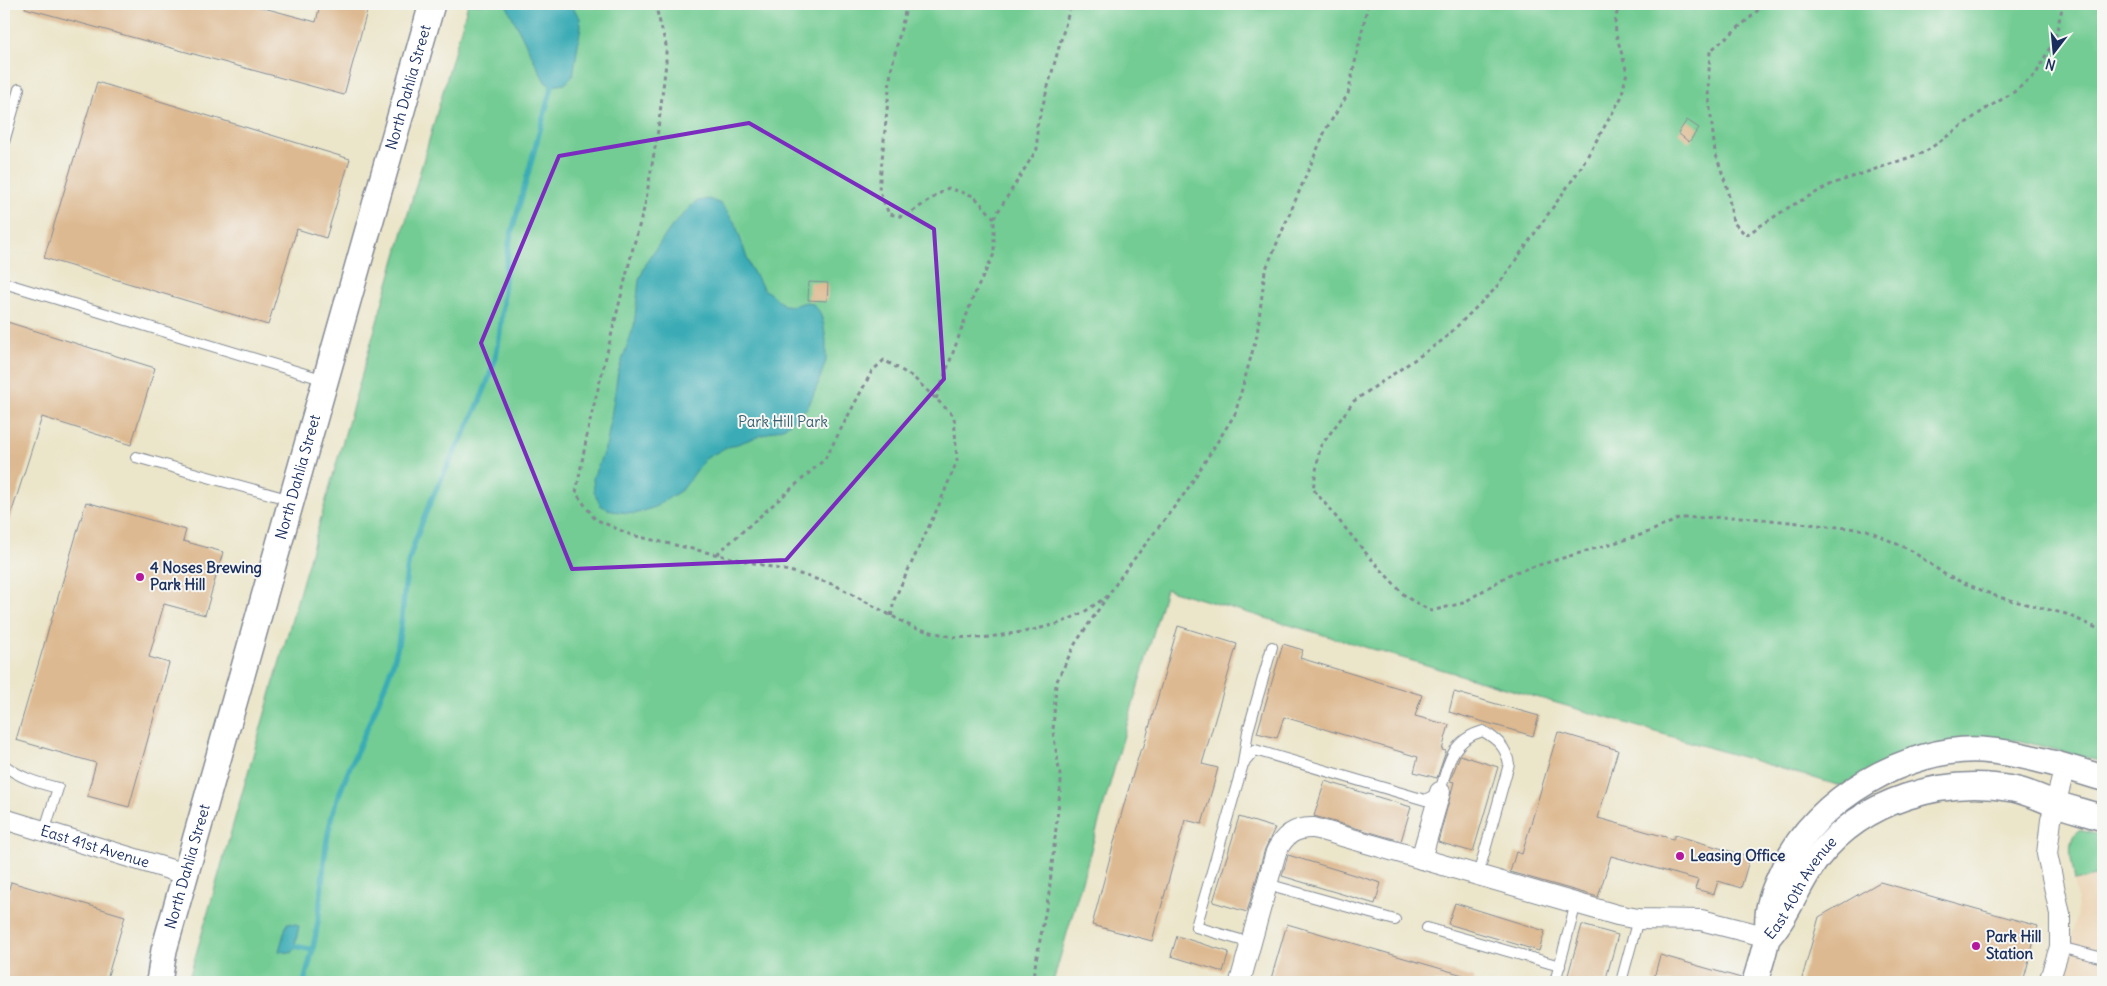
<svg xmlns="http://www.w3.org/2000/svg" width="2107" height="986" font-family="Delius,sans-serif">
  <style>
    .built { fill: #ecd7ba }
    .green { fill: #72cc93; stroke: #467e78 }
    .water { fill: #3bacb5; stroke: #2b6e8a }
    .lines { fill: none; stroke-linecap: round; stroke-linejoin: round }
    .stream { stroke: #3bacb5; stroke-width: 5.5 }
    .building { fill: #ddb991 }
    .service-casing { stroke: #838a94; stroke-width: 12 }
    .minor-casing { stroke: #838a94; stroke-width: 22 }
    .tertiary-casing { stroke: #838a94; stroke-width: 28 }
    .path { stroke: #838a94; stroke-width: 3; stroke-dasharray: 4 4; stroke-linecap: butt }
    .service { stroke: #fff; stroke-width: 10 }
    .minor { stroke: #fff; stroke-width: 20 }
    .tertiary { stroke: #fff; stroke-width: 25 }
    .marked { fill: none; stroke: #7b2cbf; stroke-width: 4; stroke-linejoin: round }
    .poi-dot { fill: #b5179e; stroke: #f6f6f2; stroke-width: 2 }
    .labels { text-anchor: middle; stroke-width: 4; stroke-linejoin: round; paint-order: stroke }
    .street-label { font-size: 15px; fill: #1b2f5e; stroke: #f6f6f2 }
    .park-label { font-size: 15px; fill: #355e6e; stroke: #f6f6f2 }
    .poi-label { font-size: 15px; font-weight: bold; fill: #1b2f5e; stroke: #f6f6f2; text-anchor: start }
  </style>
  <rect width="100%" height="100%" fill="#f6f6f2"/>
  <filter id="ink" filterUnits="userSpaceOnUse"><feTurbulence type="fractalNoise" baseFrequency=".02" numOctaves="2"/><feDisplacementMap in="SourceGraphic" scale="10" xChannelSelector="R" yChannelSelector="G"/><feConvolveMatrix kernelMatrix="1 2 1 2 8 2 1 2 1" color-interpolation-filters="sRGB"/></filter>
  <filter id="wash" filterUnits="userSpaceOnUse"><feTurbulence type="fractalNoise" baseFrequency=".0096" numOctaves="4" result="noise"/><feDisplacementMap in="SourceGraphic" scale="20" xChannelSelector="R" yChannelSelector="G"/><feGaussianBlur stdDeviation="1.12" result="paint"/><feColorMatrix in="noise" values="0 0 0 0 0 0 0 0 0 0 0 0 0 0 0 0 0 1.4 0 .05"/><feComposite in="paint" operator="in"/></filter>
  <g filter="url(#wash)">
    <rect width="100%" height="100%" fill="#ebe5c9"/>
    <!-- built -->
    <path class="built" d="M2079 830 2103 836V982H2058L2078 911 2070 844 2072 837Z"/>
    <!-- green -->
    <g class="green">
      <path d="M468 4H2103V762L2021 741 1988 738 1841 786 1166 589 1053 982H188Z"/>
      <path d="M2079 830 2103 836V874L2075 881C2073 866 2064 840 2079 830Z"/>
    </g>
    <!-- water -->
    <g class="water">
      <path d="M506 4H570L580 18 581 26 573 76 565 84 551 86 545 82Z"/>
      <path d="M708 199 721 204 735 223 750 267 763 288 784 305 791 306 807 302 813 304 819 311 823 321 826 340V361L818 384 808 407 785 427 723 449 705 459 683 489 655 507 635 514 612 511 600 505 594 491 593 478 607 443 618 372 634 326 639 280 648 260 672 226 695 202Z"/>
      <path d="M287 923 296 924 299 926 294 950 292 953 279 951Z"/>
    </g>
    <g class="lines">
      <!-- stream -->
      <g class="stream">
        <path d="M295 946 313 950"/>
        <path d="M304 982C310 962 315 942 318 921 323 884 323 846 334 809 351 757 379 709 395 657 404 625 402 592 409 560 413 546 418 533 423 520 444 465 479 416 495 359 505 320 502 279 510 239L552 86"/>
      </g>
    </g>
    <g id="blocks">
      <!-- building -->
      <g class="building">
        <path d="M26 4H249L316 22 320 4H369L344 95 25 8Z"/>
        <path d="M97 82 350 159 326 238 297 229 268 325 44 258Z"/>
        <path d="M1687 120 1699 128 1689 142 1678 133Z"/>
        <path d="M809 282 828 283 827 301 808 300Z"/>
        <path d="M4 321 155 368 131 445 42 417 7 527H4Z"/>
        <path d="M86 502 186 530 183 541 223 552 205 615 164 604 149 657 169 663 129 807 87 796 96 763 16 740Z"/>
        <path d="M1178 626 1237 644 1202 764 1218 768 1213 787 1202 824 1185 820 1152 941 1092 925 1125 801 1141 748 1143 749Z"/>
        <path d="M1283 644 1303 650 1300 658 1422 695 1415 716 1449 725 1442 750 1446 751 1437 778 1414 772 1418 757 1284 717 1277 738 1257 733Z"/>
        <path d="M1454 692 1539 716 1533 736 1449 712Z"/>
        <path d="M1558 732 1618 750 1598 818 1673 839 1675 835 1750 857 1741 888 1718 881 1714 894 1695 889 1698 880 1611 856 1598 897 1510 872 1516 852 1522 854Z"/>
        <path d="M1460 755 1498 767 1473 852 1438 842 1454 782 1450 781Z"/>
        <path d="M1325 781 1411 807 1401 841 1314 816Z"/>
        <path d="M1239 817 1275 828 1265 849 1247 912 1213 902Z"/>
        <path d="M1288 855 1381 883 1375 904 1282 876Z"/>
        <path d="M11 882 125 916 106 982H4V906Z"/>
        <path d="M1880 882 2038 926 2023 982H1801L1819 917Z"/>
        <path d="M1455 903 1545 931 1539 951 1448 924Z"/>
        <path d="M1287 924 1473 978V982H1270Z"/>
        <path d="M1582 925 1618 935 1605 982H1566Z"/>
        <path d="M1177 936 1229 952 1223 972 1171 956Z"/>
        <path d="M1660 955 1741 978V982H1653Z"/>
      </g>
    </g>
  </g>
  <g filter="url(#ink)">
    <use href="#blocks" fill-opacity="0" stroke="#838a94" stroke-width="1"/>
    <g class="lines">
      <!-- service casing -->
      <g class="service-casing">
        <g id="service">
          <path d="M4 142 19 89"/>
          <path d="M4 283 325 380"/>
          <path d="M136 457 291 500"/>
          <path d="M1243 763 1248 731 1272 647"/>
          <path d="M4 765C20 778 38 783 58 788L44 832"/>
          <path d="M1267 884 1395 920"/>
          <path d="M1427 928 1560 966"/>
          <path d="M1251 943 1196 927 1243 764 1255 750 1425 800 1440 792C1448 764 1451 740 1483 731 1498 740 1506 747 1509 764L1478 875"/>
          <path d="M2060 947 2103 958"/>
          <path d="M1555 982 1576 903"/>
          <path d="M1621 982 1638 919"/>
        </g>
      </g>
      <!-- minor casing -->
      <g class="minor-casing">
        <g id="minor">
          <path id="s1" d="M4 819 185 874"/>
          <path d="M1421 859 1440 792"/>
          <path d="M1240 982 1276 852C1284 835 1295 827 1314 828L1617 915 1638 919 1701 920 1768 937"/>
          <path d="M2049 982 2060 947V914L2047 854 2051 820 2065 767"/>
        </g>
      </g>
      <!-- tertiary casing -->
      <g class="tertiary-casing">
        <g id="tertiary">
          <path id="s2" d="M1768 937C1789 914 1798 883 1818 857 1863 800 1943 776 2013 789 2028 792 2042 799 2056 804 2072 809 2087 813 2103 818"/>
          <path id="s3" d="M159 982 164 950 432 4"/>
          <path d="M1755 982C1759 968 1764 953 1767 938 1769 931 1767 923 1768 916 1769 899 1778 881 1785 866 1815 799 1909 746 1981 750 2024 753 2063 766 2103 778"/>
        </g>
      </g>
      <!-- path -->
      <g class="path">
        <path d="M655 4 666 45V63L658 130 645 205 633 248 589 425 576 493 595 519 631 535 793 572 835 585 914 628 953 637 982 638 1029 631 1061 623 1084 612 1108 596"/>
        <path d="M907 4 891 70 879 190 889 214 904 217 948 188 974 196 994 218"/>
        <path d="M1620 4 1615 19 1616 34 1627 72 1621 98 1580 169 1496 288 1443 340 1354 401 1320 447 1313 489 1365 552 1406 597 1431 611 1463 603 1512 573 1644 534 1681 518 1741 517 1867 530 1912 551 1947 576 1998 597 2066 614 2103 631"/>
        <path d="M1764 4 1751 17 1710 51 1708 91 1715 152 1727 187 1733 222 1746 235 1791 206 1832 184 1925 152 1984 110 2014 92 2036 74 2055 38 2063 4"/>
        <path d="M936 399 974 295 994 254V218L1037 149V126L1071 4"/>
        <path d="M717 554 825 459 872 371 884 360 913 377 954 416 957 461 939 505 894 600 891 617"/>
        <path d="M1032 982 1049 893 1061 782 1053 731 1056 683 1075 644 1124 572 1185 493 1235 414 1257 335 1265 271 1326 129 1348 94 1368 4"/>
      </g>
      <!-- service -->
      <use href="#service" class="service"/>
      <!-- minor -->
      <use href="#minor" class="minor"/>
      <!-- tertiary -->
      <use href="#tertiary" class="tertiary"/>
    </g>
  </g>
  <!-- marked area -->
  <path class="marked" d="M749 123 934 229 944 379 786 560 572 569 481 343 559 156Z"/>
  <!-- markers -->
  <g class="poi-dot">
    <circle cx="140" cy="577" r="5"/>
    <circle cx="1680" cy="856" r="5"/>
    <circle cx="1976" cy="946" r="5"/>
  </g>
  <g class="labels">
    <!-- street labels -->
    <g class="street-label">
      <text dy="5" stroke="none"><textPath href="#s3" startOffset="929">North Dahlia Street</textPath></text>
      <text dy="5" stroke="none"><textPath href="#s3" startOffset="524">North Dahlia Street</textPath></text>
      <text dy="5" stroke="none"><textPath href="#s1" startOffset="95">East 41st Avenue</textPath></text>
      <text dy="5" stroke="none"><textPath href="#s3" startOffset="119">North Dahlia Street</textPath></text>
      <text dy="5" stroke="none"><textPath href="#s2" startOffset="59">East 40th Avenue</textPath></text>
    </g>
    <!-- park labels -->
    <g class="park-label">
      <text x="783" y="427">Park Hill Park</text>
    </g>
    <!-- poi labels -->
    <g class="poi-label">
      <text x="150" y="573">4 Noses Brewing<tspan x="150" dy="17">Park Hill</tspan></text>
      <text x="1690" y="861">Leasing Office</text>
      <text x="1986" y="942">Park Hill<tspan x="1986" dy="17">Station</tspan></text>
    </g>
  </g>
  <!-- margin -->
  <rect width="2107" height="986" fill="none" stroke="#f6f6f2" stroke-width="20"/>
  <!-- north arrow -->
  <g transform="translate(2054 52) rotate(196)" stroke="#f6f6f2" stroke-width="4" paint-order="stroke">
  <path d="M0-4L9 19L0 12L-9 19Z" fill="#1b2f5e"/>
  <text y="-8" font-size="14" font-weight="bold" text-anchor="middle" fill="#1b2f5e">N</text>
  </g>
</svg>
